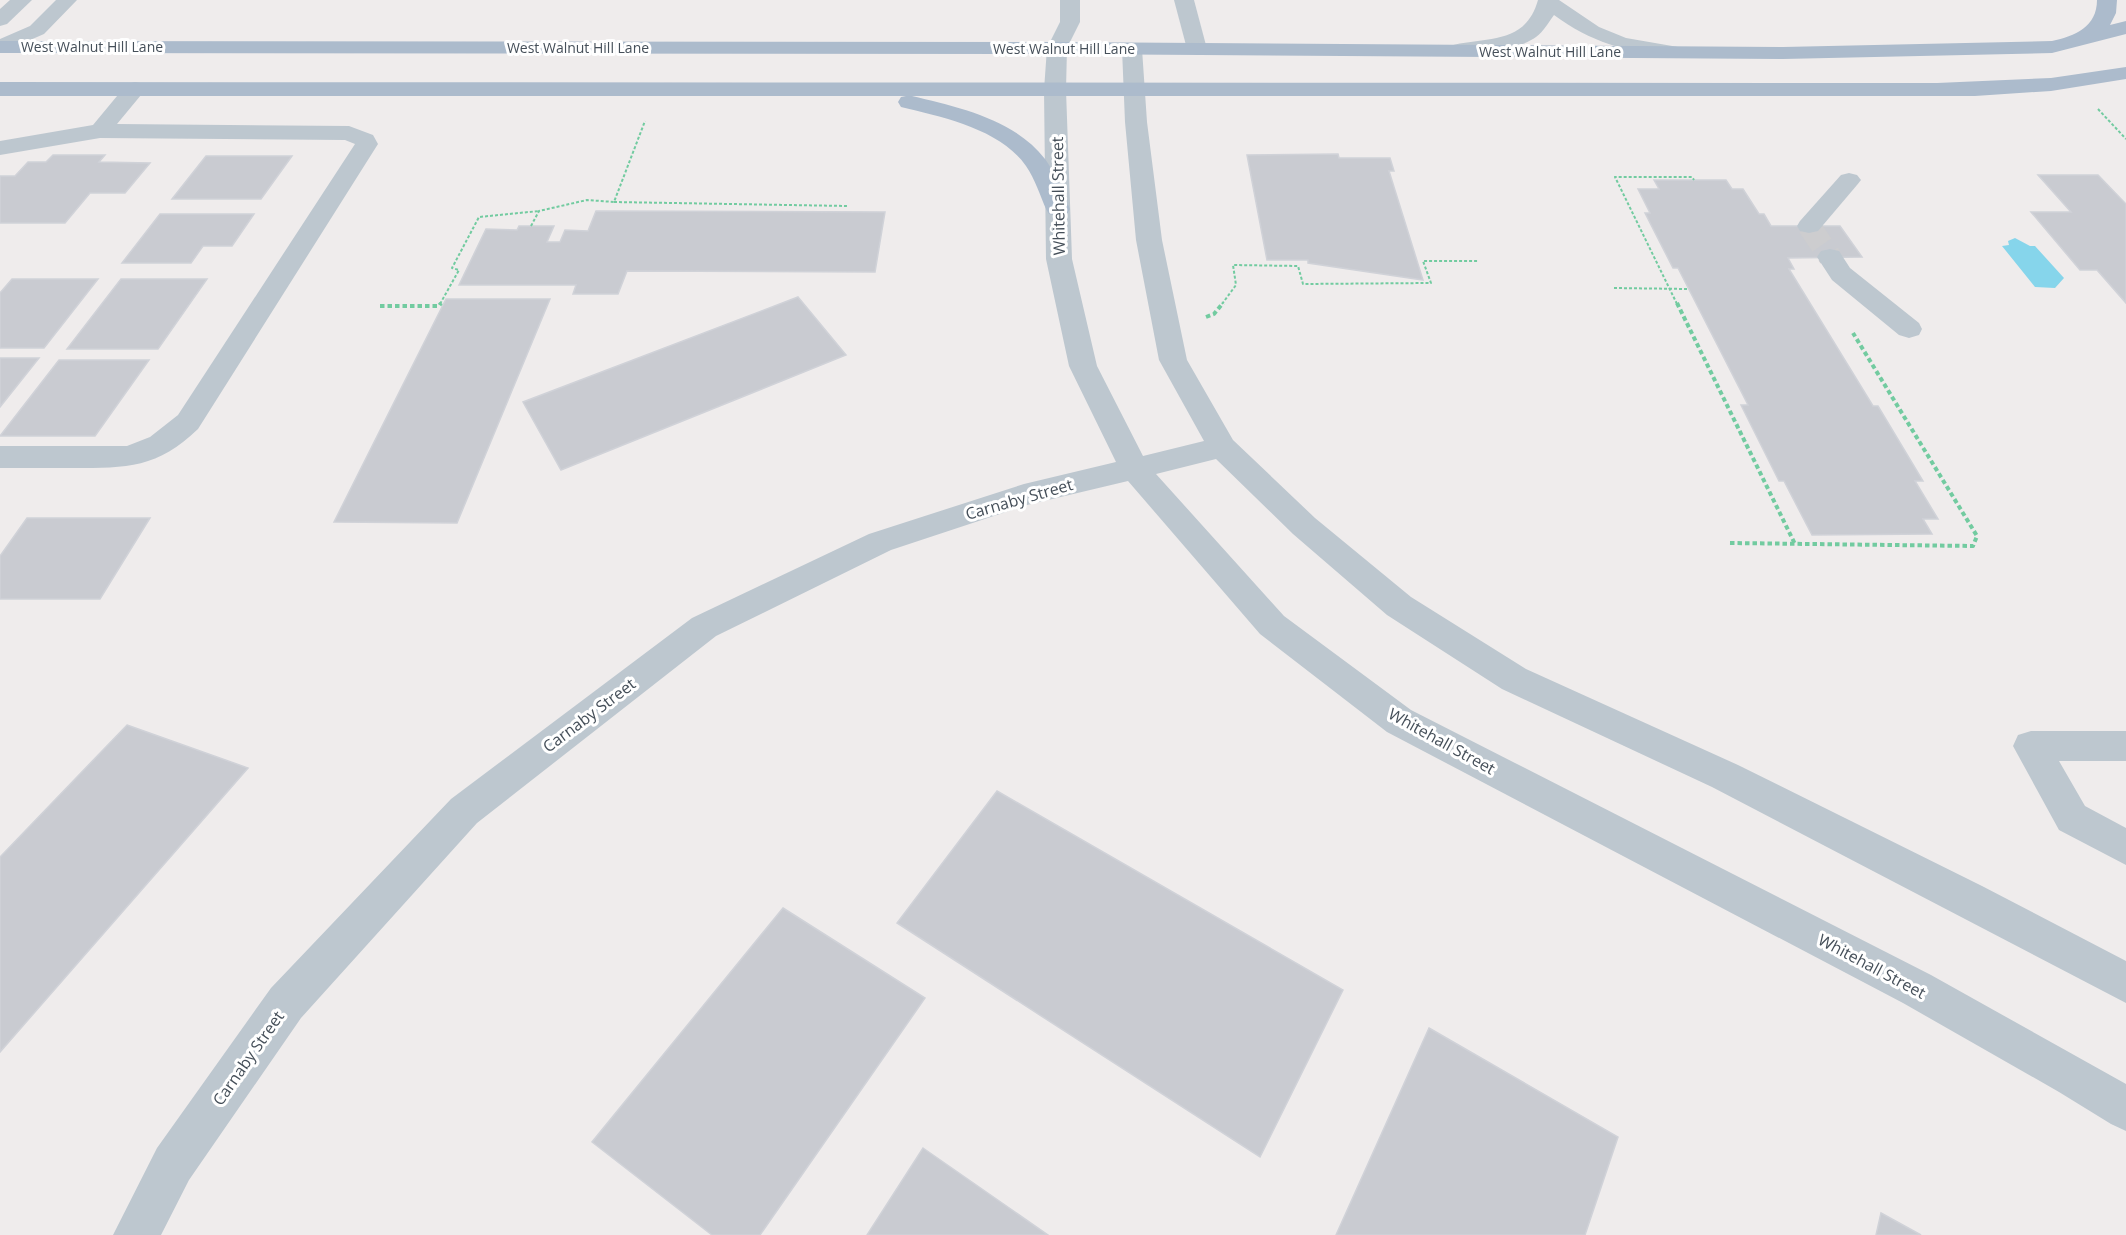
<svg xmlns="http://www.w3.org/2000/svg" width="2126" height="1235" font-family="'Open Sans',sans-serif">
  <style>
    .water { fill: #86d5eb }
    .building { fill: #c9cbd1; stroke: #d0d2d8; stroke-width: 1.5 }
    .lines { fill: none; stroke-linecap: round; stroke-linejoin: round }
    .minor-tunnel { stroke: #cdcdcf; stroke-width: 23; stroke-dasharray: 23 11; stroke-linecap: butt }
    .path-far1 { stroke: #72cba0; stroke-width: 2; stroke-dasharray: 3 2; stroke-linecap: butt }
    .path { stroke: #72cba0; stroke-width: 4; stroke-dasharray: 4.5 3; stroke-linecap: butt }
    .minor { fill: #bdc7cf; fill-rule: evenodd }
    .major { fill: #acbbcc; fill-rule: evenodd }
    .labels { text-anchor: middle; stroke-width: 6; stroke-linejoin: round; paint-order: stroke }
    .far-street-label { font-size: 14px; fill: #454f59; stroke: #fff }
    .street-label { font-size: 16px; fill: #454f59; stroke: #fff }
  </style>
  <rect width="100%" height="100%" fill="#efecec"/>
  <!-- water -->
  <path class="water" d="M2015 238 2030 246H2035L2064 278 2055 288 2035 287 2002 246 2009 245 2008 241Z"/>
  <!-- building -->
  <g class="building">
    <path d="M1338 154 1339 158H1390L1394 171H1389L1423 280 1308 263V260H1267L1247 155Z"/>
    <path d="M53 155H105L99 162 150 163 125 193H90L65 223H0V176H15L28 162H46Z"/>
    <path d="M206 156H292L261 199H172Z"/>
    <path d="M2038 175H2098L2126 204V303L2097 270H2080L2031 212H2071Z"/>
    <path d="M1654 180H1726L1732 189H1743L1759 214H1764L1771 226H1840L1862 257 1788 258 1794 269H1789L1873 406H1878L1923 481H1915L1938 519H1923L1932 534 1812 535 1784 481H1779L1741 405H1748L1678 268H1673L1645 213H1650L1638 189H1659Z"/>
    <path d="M596 211 885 212 875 272 627 271 618 294H573L576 285H459L486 229 517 230 519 226H554L547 242H560L565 230 588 231Z"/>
    <path d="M160 214H254L232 246H203L191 263H122Z"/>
    <path d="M12 279H98L44 348H0V293Z"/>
    <path d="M121 279H207L158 349H67Z"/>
    <path d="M798 297 846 355 561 470 523 402Z"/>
    <path d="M446 299H550L457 523 334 522Z"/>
    <path d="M0 358H39L0 407Z"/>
    <path d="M59 360H149L95 436H0Z"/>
    <path d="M27 518H150L100 599H0V556Z"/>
    <path d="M127 725 248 768 0 1052V857Z"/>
    <path d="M997 791 1343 990 1260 1157 897 923Z"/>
    <path d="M783 908 925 998 760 1235H712L592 1142Z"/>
    <path d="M1429 1028 1618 1137 1585 1235H1336Z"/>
    <path d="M923 1148 1048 1235H867Z"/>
    <path d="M1881 1213 1921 1235H1876Z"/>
  </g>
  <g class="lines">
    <!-- minor-tunnel -->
    <path class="minor-tunnel" d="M1809 226 1830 257"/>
    <!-- path-far1 -->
    <g class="path-far1">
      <path d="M2098 109 2126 139"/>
      <path d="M614 202 847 206"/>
      <path d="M531 226 539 211 587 200 614 202 645 121"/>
      <path d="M1614 288 1688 289"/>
      <path d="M440 304 459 270 452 268 479 217 539 211"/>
      <path d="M1222 304 1236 285 1233 265 1298 266 1303 284 1431 283 1423 261H1478"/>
      <path d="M1677 304 1615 177H1692L1694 180"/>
    </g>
    <!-- path -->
    <g class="path">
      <path d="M1677 303 1795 544"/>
      <path d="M380 306H439L441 303"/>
      <path d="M1206 317 1214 314 1223 303"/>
      <path d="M1730 543 1973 546 1977 536 1853 333"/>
    </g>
    <!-- minor -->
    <g class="minor">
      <path d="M10 0H32L7 24 0 26V9Z"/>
      <path d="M56 0H77L44 34 0 53V39L30 26Z"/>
      <path d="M1060 0H1080V22L1067 48 1066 90 1072 259 1097 366 1143 456 1204 441 1159 360 1136 240 1125 122 1122 49 1125 45 1132 43 1139 45 1142 49 1147 122 1162 240 1187 360 1233 440 1315 518 1411 597 1526 669 1738 765 1982 886 2126 961V1003L1712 787 1502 689 1387 615 1293 534 1216 459 1156 474 1284 616 1411 710 1931 975 2126 1084V1131L2111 1124 2059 1092 1903 1003 1387 732 1260 634 1128 481 1027 505 891 550 716 636 477 823 301 1018 189 1180 161 1235H113L157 1148 271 988 451 799 692 618 869 534 1024 484 1116 462 1069 366 1046 259 1044 90 1047 48 1060 22Z"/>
      <path d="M1174 0H1194L1207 49 1204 53 1197 55 1190 53 1187 49Z"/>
      <path d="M1538 0H1559L1599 27 1626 38 1678 47 1681 51 1678 55 1671 57C1627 52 1590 42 1554 15 1548 23 1544 31 1536 37 1518 50 1470 60 1449 54L1446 50 1449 46C1486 36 1525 46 1538 0Z"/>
      <path d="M135 82 143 84 146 89 117 124 349 126 373 135 378 144 198 429C158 468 127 468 74 468 50 468 25 468 0 468V446H127L150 437 178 415 355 144 345 140 100 138 0 155V141L93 125 127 84Z"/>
      <path d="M1849 173 1857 175 1861 180 1857 185 1818 231 1809 233 1800 231 1797 226 1800 221 1841 175Z"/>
      <path d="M1830 249 1839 251 1850 268 1919 323 1922 329 1919 335 1909 338 1899 335 1832 280 1817 257 1821 251Z"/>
      <path d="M2031 731H2126V761H2059L2085 806 2126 828V865L2059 830 2013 746 2018 735Z"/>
    </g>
    <!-- major -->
    <g class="major">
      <path d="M2097 0H2117L2116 13 2110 25 2126 21V34L2052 53 1783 59 1057 54 0 53V41L1057 42 1783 47 2052 41C2075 36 2097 27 2097 0Z"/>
      <path d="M2126 67V79L2051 91 1975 96H912C958 107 1014 119 1045 159 1056 174 1062 192 1070 209L1067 214 1058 216 1049 214 1046 209C1040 195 1035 179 1026 166 1000 129 943 117 901 107L898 102 901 97 906 96H0V82L1937 83 2051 78Z"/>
    </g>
  </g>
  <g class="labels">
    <!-- far-street labels -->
    <g class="far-street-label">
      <text x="92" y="52">West Walnut Hill Lane</text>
      <text x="578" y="53">West Walnut Hill Lane</text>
      <text x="1064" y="54">West Walnut Hill Lane</text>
      <text x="1550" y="57">West Walnut Hill Lane</text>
    </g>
    <!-- street labels -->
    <g class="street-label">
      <text transform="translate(1058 196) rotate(-91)" y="6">Whitehall Street</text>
      <text transform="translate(1019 499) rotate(-16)" y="6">Carnaby Street</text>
      <text transform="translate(589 715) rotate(-37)" y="6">Carnaby Street</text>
      <text transform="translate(1442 741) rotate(29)" y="6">Whitehall Street</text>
      <text transform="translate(1872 966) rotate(28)" y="6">Whitehall Street</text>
      <text transform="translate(248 1058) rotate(-55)" y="6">Carnaby Street</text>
    </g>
  </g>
</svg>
